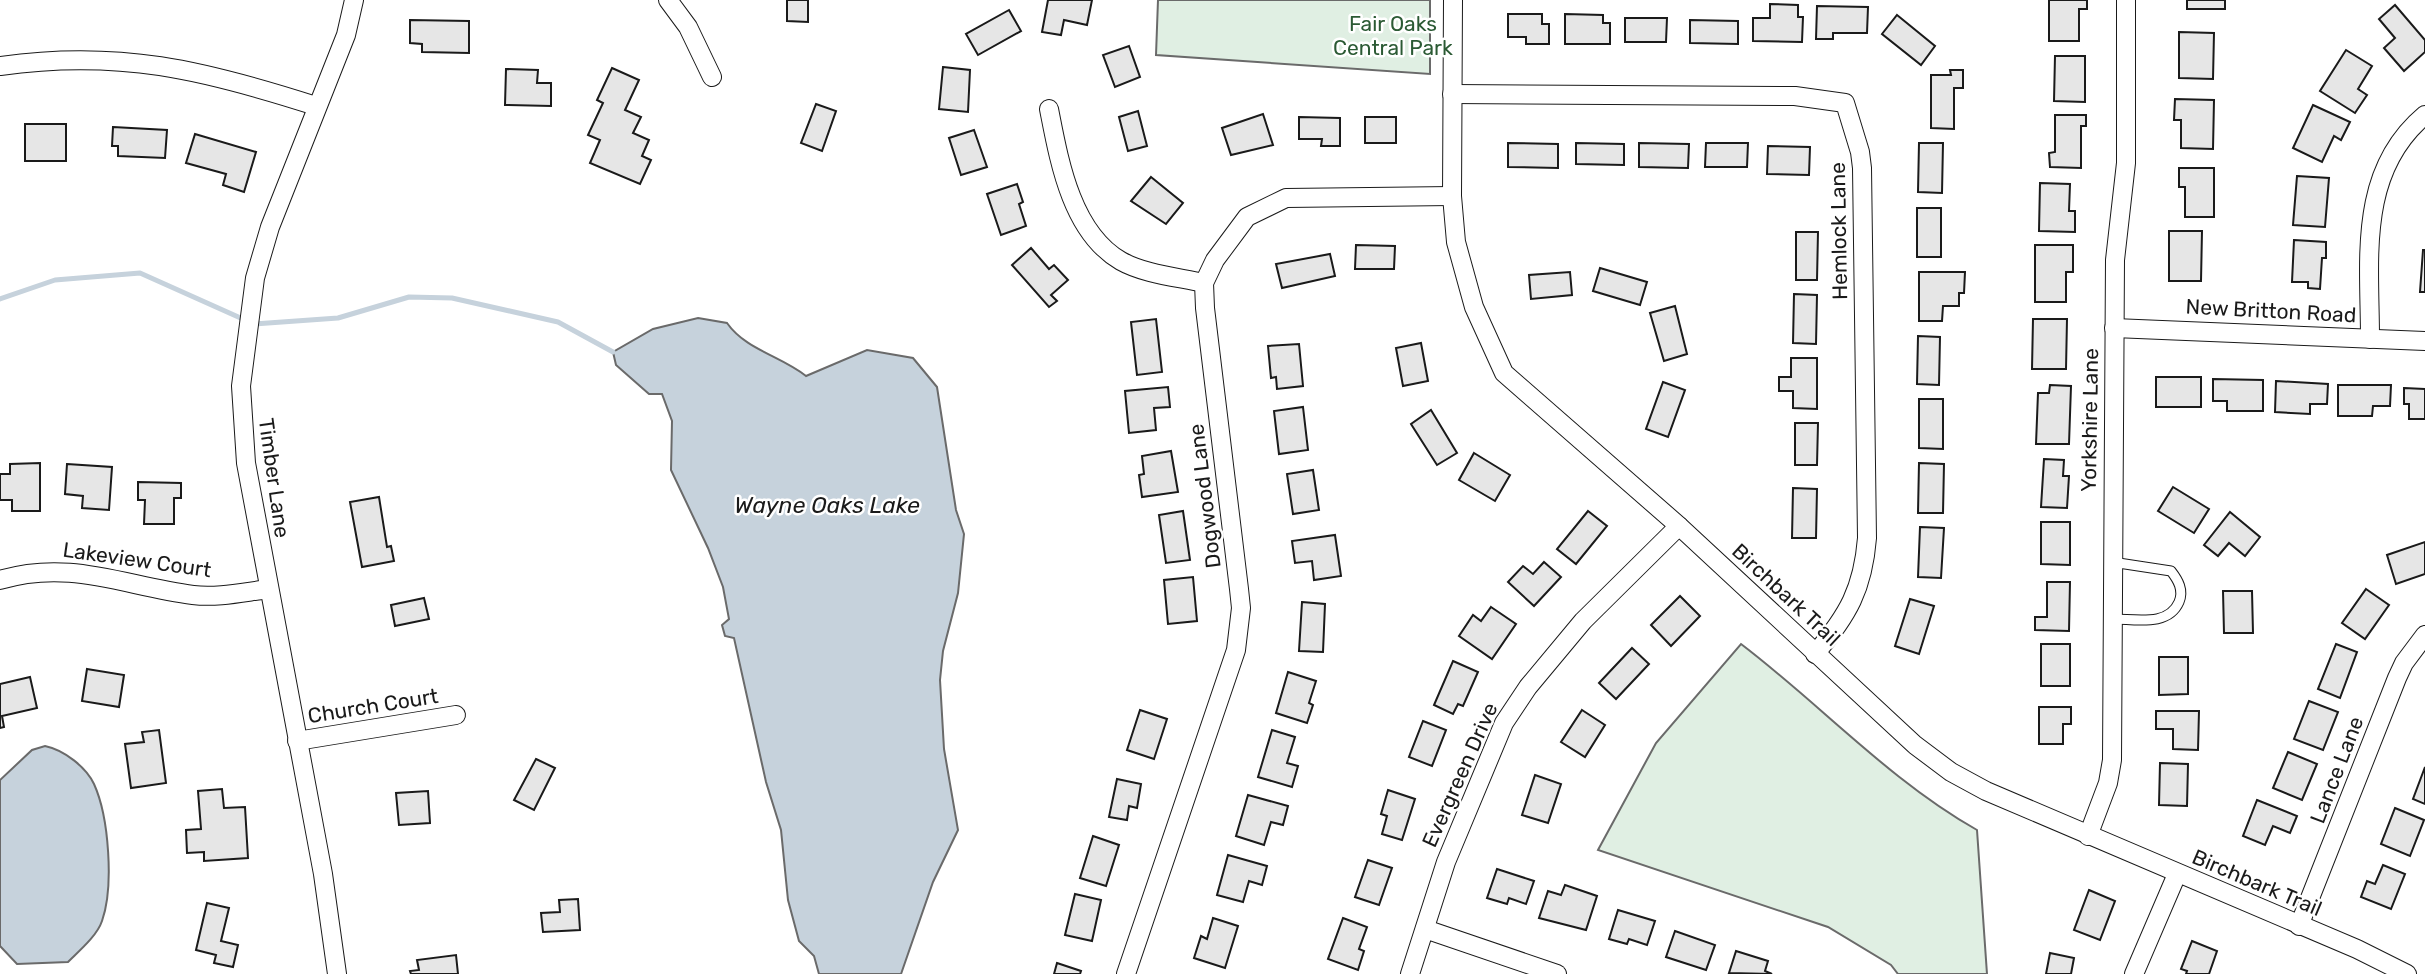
<svg xmlns="http://www.w3.org/2000/svg" width="2425" height="974" font-family="Rubik,sans-serif">
  <style>
    .green { fill: #e0efe3; stroke: #6a6a6a; stroke-width: 2 }
    .water { fill: #c6d2dc; stroke: #6a6a6a; stroke-width: 2 }
    .lines { fill: none; stroke-linecap: round; stroke-linejoin: round }
    .stream { stroke: #c6d2dc; stroke-width: 5 }
    .building { fill: #e6e6e6; stroke: #1a1a1a; stroke-width: 2 }
    .service-casing { stroke: #1a1a1a; stroke-width: 11 }
    .minor-casing { stroke: #1a1a1a; stroke-width: 20 }
    .service { stroke: #fff; stroke-width: 9 }
    .minor { stroke: #fff; stroke-width: 18 }
    .labels { text-anchor: middle; stroke-width: 5; stroke-linejoin: round; paint-order: stroke }
    .park-label { font-size: 21px; fill: #2b5a34; stroke: #fff }
    .street-label { font-size: 21px; fill: #1a1a1a; stroke: #fff }
    .water-label { font-size: 23px; font-style: italic; fill: #1a1a1a; stroke: #fff }
  </style>
  <rect width="100%" height="100%" fill="#fff"/>
  <!-- green -->
  <g class="green">
    <path d="M1158 0H1430V74L1156 55Z"/>
    <path d="M1741 644C1820 704 1890 781 1977 830L1987 974H1898L1891 965 1828 927 1598 850 1656 743Z"/>
  </g>
  <!-- water -->
  <g class="water">
    <path d="M698 318 727 323C746 350 781 356 806 376L867 350 913 358 937 387 956 510 964 534 958 593 943 651 940 680 944 749 958 830 933 882 901 974H819L814 956 799 941 788 900 781 830 766 782 734 638 725 636 722 625 729 619 723 587 708 548 671 470 672 421 662 394H649L616 365 613 352 653 329Z"/>
    <path d="M45 746C64 750 86 767 94 784 109 817 114 887 102 921 97 936 79 951 68 962L17 964 0 946V780L32 750Z"/>
  </g>
  <g class="lines">
    <!-- stream -->
    <path class="stream" d="M0 299 55 280 140 273 254 324 338 318 409 297 452 298 558 322 613 352"/>
  </g>
  <!-- building -->
  <g class="building">
    <path d="M787 0H808V22L787 21Z"/>
    <path d="M1048 0H1092L1087 25 1064 20 1061 35 1042 32Z"/>
    <path d="M2049 0H2087V9H2079V41H2049Z"/>
    <rect x="2187" y="0" width="38" height="9"/>
    <path d="M1770 4 1798 5V17H1803L1802 42 1753 41V18H1770Z"/>
    <path d="M2395 5 2425 40V52L2404 71 2384 48 2395 38 2379 19Z"/>
    <path d="M1817 6 1868 7 1867 33H1833V39H1816Z"/>
    <path d="M1009 10 1021 31 978 55 966 34Z"/>
    <path d="M1508 14H1542V24H1549V44H1526V37H1508Z"/>
    <path d="M1565 14 1603 15V23H1610V44H1565Z"/>
    <path d="M1897 15 1935 46 1921 65 1882 34Z"/>
    <path d="M1625 18H1667L1666 42H1625Z"/>
    <path d="M410 20 469 21V53L422 52V44L410 43Z"/>
    <path d="M1690 20 1738 21V44L1690 43Z"/>
    <path d="M2179 32 2214 33 2213 79 2179 78Z"/>
    <path d="M1129 46 1140 77 1115 87 1103 55Z"/>
    <path d="M2346 50 2372 66 2358 89 2367 95 2355 113 2320 91Z"/>
    <path d="M2055 56H2085V102L2054 101Z"/>
    <path d="M943 67 970 70 968 112 939 109Z"/>
    <path d="M612 68 639 80 625 110 641 117 633 133 649 140 642 156 651 160 640 184 590 163 600 140 588 135 603 103 597 100Z"/>
    <path d="M506 69 538 70 537 83H551V106L505 105Z"/>
    <path d="M1950 70H1963V88H1954V129L1931 128V75H1951Z"/>
    <path d="M2175 99 2214 100 2213 149 2181 148V120H2174Z"/>
    <path d="M816 104 836 111 822 151 801 143Z"/>
    <path d="M2313 105 2350 122 2341 140 2334 136 2322 162 2293 148Z"/>
    <path d="M1138 111 1147 146 1128 151 1119 117Z"/>
    <path d="M1263 114 1273 145 1231 155 1222 128Z"/>
    <path d="M2055 115H2086V126H2081V168L2050 167 2049 153 2055 152Z"/>
    <path d="M1299 117 1340 118V146H1321L1322 139H1299Z"/>
    <rect x="1365" y="117" width="31" height="26"/>
    <rect x="25" y="124" width="41" height="37"/>
    <path d="M113 127 167 130 165 158 118 156V146H112Z"/>
    <path d="M974 130 987 167 961 175 949 138Z"/>
    <path d="M195 134 256 152 244 192 223 185 226 174 186 163Z"/>
    <path d="M1508 143 1558 144V168L1508 167Z"/>
    <path d="M1576 143 1624 144V165L1576 164Z"/>
    <path d="M1639 143 1689 144 1688 168 1639 167Z"/>
    <path d="M1706 143H1748L1747 167H1705Z"/>
    <path d="M1919 143H1943L1942 193 1918 192Z"/>
    <path d="M1768 146 1810 147 1809 175 1767 174Z"/>
    <path d="M2179 168H2214V217H2185V187H2179Z"/>
    <path d="M2297 176 2329 178 2325 227 2293 225Z"/>
    <path d="M1151 177 1183 203 1166 224 1131 201Z"/>
    <path d="M2040 183 2070 184 2069 211H2075V232L2039 231Z"/>
    <path d="M1017 184 1023 202 1019 204 1026 226 1001 235 987 194Z"/>
    <rect x="1917" y="208" width="24" height="49"/>
    <path d="M2169 231H2202L2201 281H2169Z"/>
    <path d="M1796 232H1818L1817 280H1796Z"/>
    <path d="M2294 240 2326 242V258H2322L2320 289 2308 288V282H2292Z"/>
    <path d="M1356 245 1395 246 1394 269H1355Z"/>
    <path d="M2035 245H2073V272H2066V302H2035Z"/>
    <path d="M1031 248 1049 269 1054 265 1068 280 1051 295 1057 301 1049 307 1012 265Z"/>
    <path d="M2423 250H2425V292H2420Z"/>
    <path d="M1330 254 1335 276 1282 288 1276 264Z"/>
    <path d="M1600 268 1647 282 1640 305 1593 291Z"/>
    <path d="M1570 272 1572 295 1531 299 1529 275Z"/>
    <path d="M1919 272H1965L1964 293H1959V306H1943L1942 321H1919Z"/>
    <path d="M1794 294 1817 295 1816 344 1793 343Z"/>
    <path d="M1675 306 1687 354 1664 361 1650 313Z"/>
    <path d="M1156 319 1162 372 1137 375 1131 322Z"/>
    <path d="M2033 319H2067L2066 369H2032Z"/>
    <path d="M1918 336 1940 337 1939 385 1917 384Z"/>
    <path d="M1421 343 1428 381 1403 386 1396 348Z"/>
    <path d="M1299 344 1303 386 1277 389 1276 377 1271 378 1268 346Z"/>
    <path d="M1791 358H1817V409L1793 408V391H1779V377H1791Z"/>
    <rect x="2156" y="377" width="45" height="30"/>
    <path d="M2213 379 2263 380V411H2227V401H2213Z"/>
    <path d="M2276 381 2328 384 2327 404H2310V414L2275 412Z"/>
    <path d="M1663 382 1685 390 1668 437 1646 429Z"/>
    <path d="M2050 385 2071 386 2069 444H2036L2038 393H2049Z"/>
    <path d="M2338 385H2391L2390 406H2373L2372 416H2338Z"/>
    <path d="M1168 387 1170 407 1154 408 1156 430 1129 433 1125 391Z"/>
    <path d="M2404 388 2425 389V419H2409V404H2404Z"/>
    <path d="M1919 399H1943V449L1919 448Z"/>
    <path d="M1303 407 1308 450 1279 454 1274 411Z"/>
    <path d="M1431 410 1457 453 1437 465 1411 424Z"/>
    <path d="M1795 423H1818L1817 465H1795Z"/>
    <path d="M1171 451 1178 492 1142 497 1139 475 1144 474 1142 456Z"/>
    <path d="M1474 453 1510 475 1495 501 1459 480Z"/>
    <path d="M2044 459 2064 460 2063 476H2069L2067 508 2041 507Z"/>
    <path d="M40 463V511H12V500H0V474H10V464Z"/>
    <path d="M1919 463 1944 464 1943 513H1918Z"/>
    <path d="M67 464 112 467 109 510 82 508 83 496 65 494Z"/>
    <path d="M1313 470 1319 510 1293 514 1287 474Z"/>
    <path d="M138 482 181 483V498H174V524H144L145 500H138Z"/>
    <path d="M2173 487 2209 509 2194 533 2158 511Z"/>
    <path d="M1793 488 1817 489 1816 538H1792Z"/>
    <path d="M379 497 387 547 391 546 394 561 362 567 350 502Z"/>
    <path d="M1183 511 1190 560 1166 563 1159 515Z"/>
    <path d="M1588 511 1607 526 1576 564 1557 549Z"/>
    <path d="M2230 512 2260 537 2245 556 2229 543 2218 556 2204 545Z"/>
    <path d="M2041 522H2070V565L2041 564Z"/>
    <path d="M1920 527 1944 528 1941 578 1918 577Z"/>
    <path d="M1335 535 1341 576 1314 580 1312 561 1295 563 1292 541Z"/>
    <path d="M2425 542V574L2396 584 2387 555Z"/>
    <path d="M1544 562 1561 577 1534 606 1508 582 1523 566 1533 574Z"/>
    <path d="M1193 577 1197 621 1168 624 1164 580Z"/>
    <path d="M2047 582H2070L2069 631 2035 630V617H2047Z"/>
    <path d="M2366 589 2389 605 2365 639 2342 623Z"/>
    <path d="M2223 591H2252L2253 633H2224Z"/>
    <path d="M1680 596 1700 616 1671 646 1651 625Z"/>
    <path d="M424 598 429 619 395 626 391 605Z"/>
    <path d="M1910 599 1934 606 1919 654 1895 646Z"/>
    <path d="M1302 602 1325 604 1323 652 1299 651Z"/>
    <path d="M1491 607 1516 624 1492 659 1459 636 1473 615 1481 621Z"/>
    <rect x="2041" y="644" width="29" height="42"/>
    <path d="M2336 644 2357 652 2340 698 2318 689Z"/>
    <path d="M1632 648 1649 664 1616 699 1599 683Z"/>
    <path d="M2159 657H2188V694L2159 695Z"/>
    <path d="M1453 661 1478 672 1463 706 1458 704 1453 714 1434 705Z"/>
    <path d="M87 669 124 675 119 707 82 701Z"/>
    <path d="M1288 672 1316 681 1309 703 1313 705 1307 723 1276 713Z"/>
    <path d="M30 677 37 708 2 716 4 727 0 728V684Z"/>
    <path d="M2309 701 2338 712 2323 750 2294 739Z"/>
    <path d="M2039 707H2071V724H2063V744H2039Z"/>
    <path d="M1140 710 1167 719 1154 759 1127 750Z"/>
    <path d="M1582 710 1605 725 1585 757 1561 742Z"/>
    <path d="M2156 711H2199L2198 750 2173 749V729H2156Z"/>
    <path d="M1423 721 1446 730 1432 766 1409 757Z"/>
    <path d="M159 730 166 783 131 788 125 744 144 742 142 732Z"/>
    <path d="M1272 730 1295 737 1287 763 1298 766 1292 787 1258 777Z"/>
    <path d="M2288 752 2317 764 2302 800 2273 788Z"/>
    <path d="M536 759 555 768 534 810 514 800Z"/>
    <path d="M2160 763 2188 764 2187 806 2159 805Z"/>
    <path d="M2425 767V804L2413 799Z"/>
    <path d="M1535 775 1561 784 1548 823 1522 815Z"/>
    <path d="M1117 779 1141 784 1137 808 1129 806 1127 820 1109 817Z"/>
    <path d="M222 789 224 808 245 807 248 858 204 861V852L187 853 186 830 201 829 198 791Z"/>
    <path d="M1388 790 1415 799 1402 840 1382 834 1387 816 1381 814Z"/>
    <path d="M428 791 430 823 399 825 396 793Z"/>
    <path d="M1248 795 1288 806 1283 825 1271 822 1264 845 1236 836Z"/>
    <path d="M2257 800 2297 816 2290 833 2273 826 2265 845 2243 836Z"/>
    <path d="M2395 808 2424 820 2410 856 2381 844Z"/>
    <path d="M1093 836 1119 845 1106 886 1080 878Z"/>
    <path d="M1228 855 1267 866 1262 885 1249 881 1243 902 1217 895Z"/>
    <path d="M1368 860 1392 868 1379 905 1355 897Z"/>
    <path d="M2383 865 2405 874 2391 909 2361 897 2367 881 2375 884Z"/>
    <path d="M1497 869 1534 881 1526 904 1509 898 1507 904 1487 898Z"/>
    <path d="M1565 885 1597 896 1586 930 1539 918 1548 891 1561 895Z"/>
    <path d="M2089 890 2115 901 2100 940 2074 930Z"/>
    <path d="M1075 894 1101 900 1092 941 1065 935Z"/>
    <path d="M578 899 580 930 543 932 541 913 560 912 559 900Z"/>
    <path d="M207 903 229 908 221 941 238 945 233 967 214 963 216 955 196 950Z"/>
    <path d="M1618 910 1655 921 1647 945 1629 939 1627 944 1609 939Z"/>
    <path d="M1213 918 1238 926 1225 968 1194 958 1201 936 1207 939Z"/>
    <path d="M1343 918 1367 927 1359 949 1364 951 1358 970 1328 959Z"/>
    <path d="M1675 931 1715 945 1706 970 1666 957Z"/>
    <path d="M2192 941 2217 951 2209 974H2186L2187 971 2181 969Z"/>
    <path d="M1736 951 1768 961 1765 971 1772 974 1729 973Z"/>
    <path d="M2050 953 2074 958 2071 974H2046Z"/>
    <path d="M456 955 458 974H411L410 971 419 970 417 960Z"/>
    <path d="M1057 963 1081 971 1080 974H1054Z"/>
  </g>
  <g class="lines">
    <!-- service casing -->
    <g class="service-casing">
      <path id="service" d="M2112 562 2171 571C2178 580 2184 590 2179 602 2168 627 2136 619 2112 619"/>
    </g>
    <!-- minor casing -->
    <g class="minor-casing">
      <g id="minor">
        <path d="M668 0 688 27 712 77"/>
        <path d="M1453 0 1452 196 1456 242 1474 307 1504 373 1679 526 1915 745 1951 772 1986 791 2357 949 2407 974"/>
        <path d="M0 66C118 49 204 70 316 106"/>
        <path d="M1452 94 1795 96 1845 103 1860 152 1862 168 1867 538C1863 589 1848 615 1815 654"/>
        <path d="M1049 109C1059 160 1071 232 1121 261 1144 274 1177 277 1204 283"/>
        <path d="M2114 328 2425 341"/>
        <path d="M2370 339C2370 259 2357 172 2425 115"/>
        <path d="M0 580C70 559 124 586 193 595 218 598 244 592 269 589"/>
        <path d="M297 741 456 715"/>
        <path d="M2088 836 2108 783 2112 760 2115 260 2126 163V0"/>
        <path d="M2299 926 2397 678 2404 663 2425 635"/>
        <path d="M1425 929 1557 974"/>
        <path d="M337 974 323 874 246 463 241 386 255 278 270 227 346 35 354 0"/>
        <path d="M1126 974 1236 650 1241 608 1239 589 1205 308 1204 283 1215 260 1247 217 1286 198 1452 196"/>
        <path d="M1410 974 1446 862 1504 723 1528 687 1583 621 1679 526"/>
        <path d="M2134 974 2177 874"/>
      </g>
    </g>
    <!-- service -->
    <use href="#service" class="service"/>
    <!-- minor -->
    <use href="#minor" class="minor"/>
  </g>
  <g class="labels">
    <!-- park labels -->
    <g class="park-label">
      <text x="1393" y="31">Fair Oaks<tspan x="1393" dy="24">Central Park</tspan></text>
    </g>
    <!-- street labels -->
    <g class="street-label">
      <text transform="translate(1839 231) rotate(-91)" y="7">Hemlock Lane</text>
      <text transform="translate(2271 311) rotate(3)" y="7">New Britton Road</text>
      <text transform="translate(2090 420) rotate(-89)" y="7">Yorkshire Lane</text>
      <text transform="translate(274 478) rotate(82)" y="7">Timber Lane</text>
      <text transform="translate(1205 496) rotate(-97)" y="7">Dogwood Lane</text>
      <text transform="translate(137 560) rotate(8)" y="7">Lakeview Court</text>
      <text transform="translate(1786 595) rotate(43)" y="7">Birchbark Trail</text>
      <text transform="translate(373 706) rotate(-9)" y="7">Church Court</text>
      <text transform="translate(2337 770) rotate(-69)" y="7">Lance Lane</text>
      <text transform="translate(1460 775) rotate(-66)" y="7">Evergreen Drive</text>
      <text transform="translate(2257 883) rotate(23)" y="7">Birchbark Trail</text>
    </g>
    <!-- water labels -->
    <g class="water-label">
      <text x="827" y="513">Wayne Oaks Lake</text>
    </g>
  </g>
</svg>
